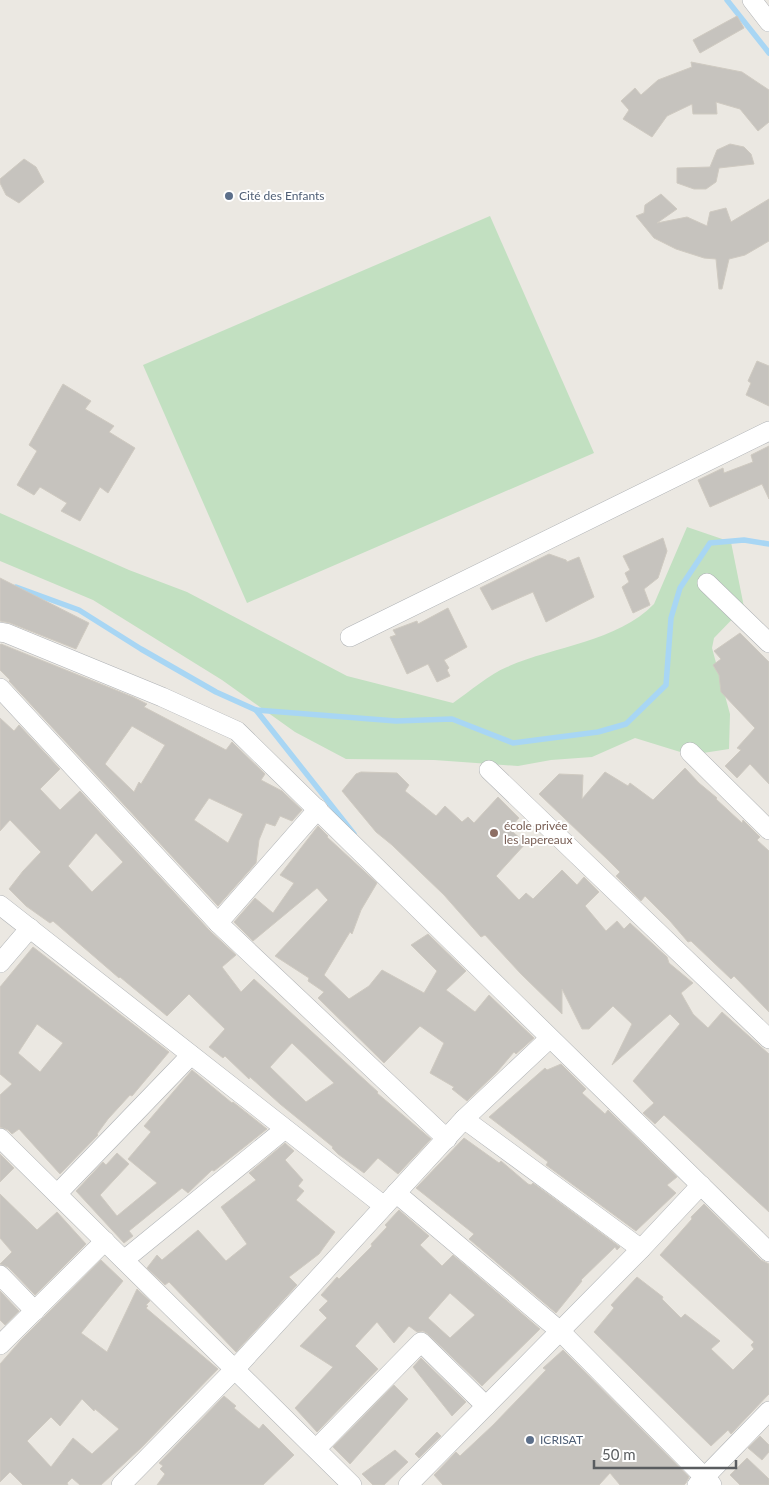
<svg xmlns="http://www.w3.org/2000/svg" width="769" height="1485" font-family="Lato,sans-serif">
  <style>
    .green { fill: #c2e0c1 }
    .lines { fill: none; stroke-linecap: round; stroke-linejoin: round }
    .stream { stroke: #a8d6f4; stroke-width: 5.5 }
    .building { fill: #c6c3be; stroke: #cfcac1; fill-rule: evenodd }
    .minor-casing { stroke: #afb2b5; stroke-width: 20 }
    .minor { stroke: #fff; stroke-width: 19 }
    .service-dot { fill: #5c6f8a; stroke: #fff; stroke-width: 2 }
    .education-dot { fill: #8d6e63; stroke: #fff; stroke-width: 2 }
    .labels { text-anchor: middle; stroke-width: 4; stroke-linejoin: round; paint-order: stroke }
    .service-label { font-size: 12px; fill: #4e5e75; stroke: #fff; text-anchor: start }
    .education-label { font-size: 12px; fill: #785e54; stroke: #fff; text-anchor: start }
  </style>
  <rect width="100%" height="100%" fill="#ebe8e2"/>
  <!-- green -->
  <g class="green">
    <path d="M490 216 594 453 247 603 143 365Z"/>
    <path d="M0 513 129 570 187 592 347 676 453 703C469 692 490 674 507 667 554 646 617 642 654 604L687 527 731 542 744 607 714 638 712 648 730 714 729 749 690 755 635 738 592 757 551 760 518 766 434 760 346 759 295 732 222 680 93 600 0 561Z"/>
  </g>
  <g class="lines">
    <!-- stream -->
    <g class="stream">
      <path d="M727 0 769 53"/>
      <path d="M16 587 79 610 141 649 216 692 256 710 396 721 452 719 513 743 598 732 626 724 666 685 671 618 680 588 710 543 744 540 769 544"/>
      <path d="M256 710 354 834"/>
    </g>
  </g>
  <!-- building -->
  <g class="building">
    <path d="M737 16 744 28 700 53 693 40Z"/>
    <path d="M691 62 742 72 769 90V122L758 131 740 109 716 102 717 114H693L692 104 667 116 652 137 623 119 629 110 621 101 635 88 641 95 658 80 692 67Z"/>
    <path d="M730 144 744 147 751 154 754 164 719 168 716 182 706 189H694L677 183V168L710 167 717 150Z"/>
    <path d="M24 159 36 167 44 182 19 203 6 195 0 183V179Z"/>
    <path d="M661 194 677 209 657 223 687 217 707 226 710 212 726 208 731 222 769 199V241L745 255 729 259 722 289H719L716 259 704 258 676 249 654 238 636 216 644 213 645 205Z"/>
    <path d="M757 361 769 366V406L746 395 751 383 748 381Z"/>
    <path d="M63 384 91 401 85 409 114 426 109 432 135 448 108 493 100 487 80 521 61 511 67 503 40 487 34 495 17 485 37 451 29 445Z"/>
    <path d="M769 446V499L762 484 710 507 698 480 723 468 724 473 753 462 751 455Z"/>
    <path d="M663 538 667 551 658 578 644 589 650 605 633 613 622 587 629 582 625 573 630 570 623 556Z"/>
    <path d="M549 554 566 560 567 562 579 557 594 597 546 622 533 592 492 610 480 588Z"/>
    <path d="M0 578 89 623 76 649 10 623 0 621Z"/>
    <path d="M448 608 467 647 444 660 449 668 447 670 450 676 437 682 428 664 407 674 390 637 396 635 393 630 417 621 418 624Z"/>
    <path d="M740 633 769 662V784L750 764 737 778 725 766 741 750 737 748 755 728 721 692 719 675 713 665 721 659 714 651Z"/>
    <path d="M1 644 133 697 147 704 144 707 226 750 232 742 265 774 261 780 282 791 302 810 292 821 280 816 275 826 266 823 259 840 256 863 218 906 9 681 10 680 0 670V645ZM132 726 165 745 141 784 139 782 134 792 105 764ZM209 798 243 814 228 843 194 820Z"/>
    <path d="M0 718 14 731 19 725 60 769 40 789 60 810 80 791 210 931 236 955 222 967 241 992 254 979 378 1092 377 1093 431 1139 398 1174 378 1158 364 1173 338 1154 332 1148 333 1147 280 1104 250 1077 249 1079 225 1056 223 1058 209 1047 225 1029 189 994 167 1016 120 977 119 978 53 921 50 923 26 906 9 889 23 871 41 852 10 820 0 831ZM96 833 123 862 92 892 68 866ZM292 1043 334 1083 306 1102 270 1067Z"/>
    <path d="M685 768 699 783 717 798 716 799 742 823 743 820 760 837 757 840 769 851V1012L734 976 731 979 691 941 688 942 670 921 645 896 641 901 616 876 620 872 608 860 539 794 559 774 583 775 582 799 605 772 628 786 630 783 653 800Z"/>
    <path d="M361 772 397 773 409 785 405 791 436 816 445 806 462 822 468 817 474 823 498 797 519 818 509 829 526 843 496 876 519 900 526 893 533 899 562 870 577 885 584 877 599 892 585 906 606 931 617 921 624 929 630 923 667 957 669 963 693 983 681 993 693 1014 708 1028 722 1012 769 1054V1212L664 1115 655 1124 643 1113 654 1103 633 1081 680 1024 670 1014 612 1065 632 1024 613 1006 589 1029H582L562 989V1014L521 974 485 935 481 937 444 895 392 845 376 832 342 791 356 774Z"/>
    <path d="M318 826 328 836 327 837 377 883 361 910 352 934 350 932 324 975 349 999 369 986 382 970 424 993 437 971 411 945 428 934 466 971 446 990 475 1012 489 995 534 1038 516 1054 514 1052 497 1072 467 1101 452 1089 454 1087 430 1073 444 1043 420 1026 384 1063 318 998 324 992 308 981 309 978 275 956 328 900 317 888 253 941 234 922 255 898 273 913 294 883 280 875Z"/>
    <path d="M33 947 169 1052 132 1096 130 1095 108 1119 97 1134 98 1135 60 1174 19 1129 12 1134 8 1130 0 1127V1095L12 1084 0 1074V987ZM37 1024 63 1043 40 1072 18 1053Z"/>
    <path d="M561 1064 586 1089 582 1093 605 1114 608 1110 677 1177 667 1185 676 1193 636 1231 546 1165 548 1162 489 1117 545 1068 547 1070Z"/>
    <path d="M192 1070 232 1103 233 1102 267 1129 214 1171 212 1170 188 1193 182 1188 129 1231 133 1236 124 1243 76 1191 103 1162 106 1165 117 1153 129 1164 100 1195 117 1216 157 1183 128 1159 151 1132 144 1126Z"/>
    <path d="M464 1138 499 1163 501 1161 528 1184 531 1185 533 1183 620 1247 617 1250 615 1247 581 1280 582 1281 556 1313 469 1239 474 1234 416 1188Z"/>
    <path d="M285 1143 294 1151 285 1160 303 1180 298 1186 304 1191 296 1200 335 1232 319 1254 289 1277 297 1285 236 1352 169 1282 165 1285 147 1268 157 1255 162 1260 198 1230 226 1261 247 1244 221 1207 256 1180 249 1173Z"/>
    <path d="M0 1154 14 1168 0 1182Z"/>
    <path d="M0 1194 37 1230 57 1212 86 1244 35 1295 8 1267 0 1264 12 1252 0 1238Z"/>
    <path d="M704 1204 761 1260 769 1264V1394L731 1434 728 1430 711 1446 594 1332 614 1308 611 1305 637 1277 663 1297 662 1299 681 1318 685 1314 720 1341 711 1349 733 1370 754 1349 751 1345 754 1342 660 1255 692 1219 691 1217Z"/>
    <path d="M399 1210 429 1236 420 1245 442 1266 453 1255 540 1329 482 1386 428 1334 423 1331 417 1332 409 1326 394 1343 377 1322 355 1346 378 1369 317 1432 295 1408 333 1367 300 1346 327 1318 319 1310 328 1301 321 1295 337 1277 339 1279 372 1246 371 1244 387 1227 385 1225ZM450 1293 475 1315 450 1338 428 1318Z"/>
    <path d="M101 1260 123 1281 81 1333 107 1352 137 1289 150 1301 146 1305 148 1306 146 1308 218 1369 141 1448 101 1485H80L72 1478 67 1483 68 1485H23L10 1472 0 1482V1364L21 1340ZM82 1399 94 1411 95 1409 119 1429 92 1454 73 1438 51 1467 27 1441 51 1417 60 1426Z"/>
    <path d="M0 1291 19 1311 5 1325 0 1320Z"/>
    <path d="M563 1350 689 1477 686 1483 684 1485H620L610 1473 599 1485H443L434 1475 456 1452 460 1456 493 1425 546 1370 543 1368Z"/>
    <path d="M421 1358 466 1402 452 1416 413 1367Z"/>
    <path d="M394 1385 408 1399 350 1464 333 1447Z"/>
    <path d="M224 1396 236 1406 234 1408 259 1429 263 1424 294 1455 263 1485H157L165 1474 160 1469 163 1466 159 1463Z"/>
    <path d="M437 1432 441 1436 419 1458 415 1454Z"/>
    <path d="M760 1436 769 1445V1452L762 1460 748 1448Z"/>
    <path d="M395 1450 408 1462 384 1485H373L362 1474Z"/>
    <path d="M747 1458 769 1479V1485H740L730 1475Z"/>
  </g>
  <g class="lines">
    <!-- minor casing -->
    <g class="minor-casing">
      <g id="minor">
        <path d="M752 0 769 22"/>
        <path d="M707 583 769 643"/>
        <path d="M0 632 6 633 162 697 237 731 769 1252"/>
        <path d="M350 637 769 431"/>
        <path d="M0 688 218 923 447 1139"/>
        <path d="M690 752 769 830"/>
        <path d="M489 770 769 1039"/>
        <path d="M0 905 384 1206"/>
        <path d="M218 923 318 809"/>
        <path d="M0 963 30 928"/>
        <path d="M464 1119 641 1249"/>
        <path d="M0 1138 352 1485"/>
        <path d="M396 1193 560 1331 712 1485"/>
        <path d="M57 1194 191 1055"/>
        <path d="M124 1260 285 1129"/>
        <path d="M0 1275 35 1311"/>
        <path d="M0 1345 105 1241"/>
        <path d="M316 1449 421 1342 486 1406"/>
        <path d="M121 1485 235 1369 464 1119 550 1038"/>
        <path d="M408 1485 641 1249 701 1185"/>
        <path d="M697 1485 769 1411"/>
      </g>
    </g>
    <!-- minor -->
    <use href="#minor" class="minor"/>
  </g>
  <!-- markers -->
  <g class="service-dot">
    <circle cx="229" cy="196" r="5"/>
    <circle cx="530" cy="1440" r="5"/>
  </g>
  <circle class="education-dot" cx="494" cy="833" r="5"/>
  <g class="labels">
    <!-- service labels -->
    <g class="service-label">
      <text x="239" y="200">Cité des Enfants</text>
      <text x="540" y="1444">ICRISAT</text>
    </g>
    <!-- education labels -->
    <g class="education-label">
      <text x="504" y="830">école privée<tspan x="504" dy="14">les lapereaux</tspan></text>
    </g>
  </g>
  <!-- scale -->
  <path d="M594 1460v8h142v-8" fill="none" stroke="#5a5d60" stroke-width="2.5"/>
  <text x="602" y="1460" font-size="15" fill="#5a5d60" stroke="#ffffff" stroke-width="4" paint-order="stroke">50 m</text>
</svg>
